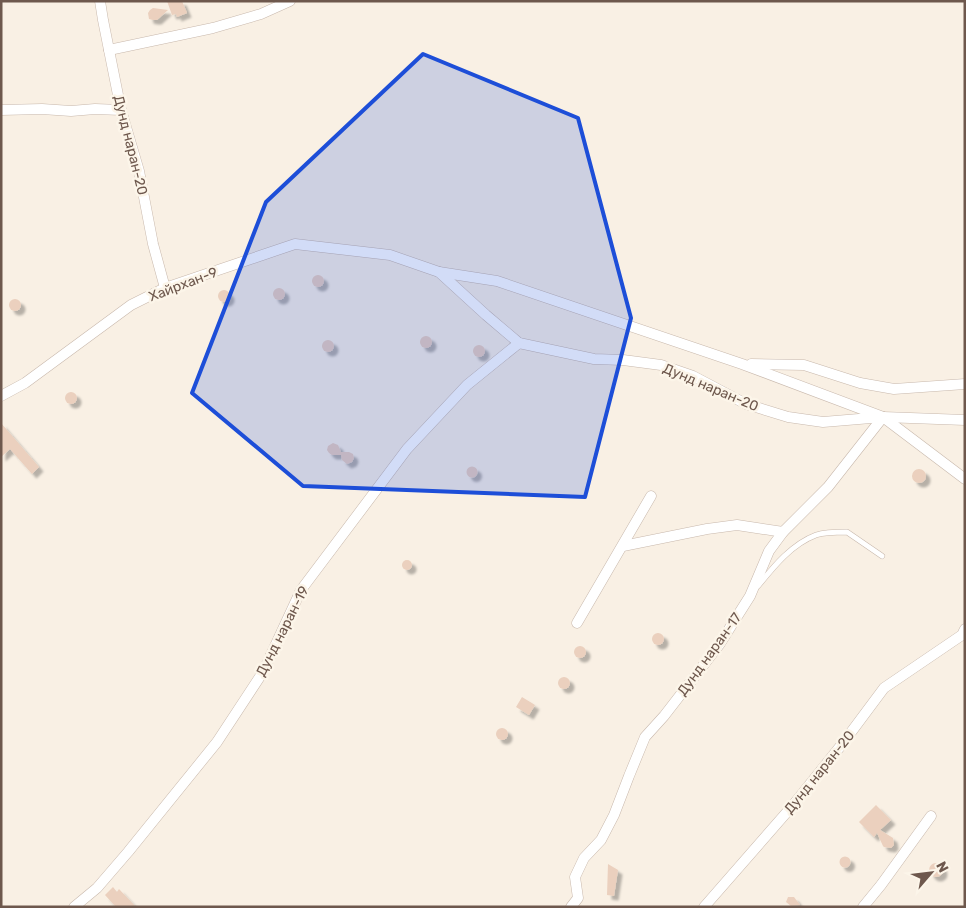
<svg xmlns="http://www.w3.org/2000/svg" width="966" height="908" font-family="Rubik,sans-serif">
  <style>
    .building { fill: #ebd0be; filter: url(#shadow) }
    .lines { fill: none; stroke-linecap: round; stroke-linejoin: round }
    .service-casing { stroke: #c8b8ac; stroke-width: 6 }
    .minor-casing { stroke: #c8b8ac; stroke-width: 11 }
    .service { stroke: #fff; stroke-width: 5 }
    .minor { stroke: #fff; stroke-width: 10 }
    .marked { fill: #1d4ed8; fill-opacity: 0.2; stroke: #1d4ed8; stroke-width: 4; stroke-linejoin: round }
    .labels { text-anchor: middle; stroke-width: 5; stroke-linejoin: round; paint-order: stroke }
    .street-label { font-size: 14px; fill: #6e584d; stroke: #fcf5e9 }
  </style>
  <defs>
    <filter id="shadow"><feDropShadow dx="4.5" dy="4.5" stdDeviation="1" flood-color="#0004"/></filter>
  </defs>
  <rect width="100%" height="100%" fill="#f9f0e4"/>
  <!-- building -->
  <g class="building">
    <path d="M167 1H182L187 13 177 17 176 14 172 15Z"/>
    <path d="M153 8 168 10 157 20H153L149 19 148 13 150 10Z"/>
    <circle cx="318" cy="281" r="6"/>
    <circle cx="279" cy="294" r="6"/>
    <circle cx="224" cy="296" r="6"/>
    <circle cx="15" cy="305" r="6"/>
    <circle cx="426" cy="342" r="6"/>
    <circle cx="328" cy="346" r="6"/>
    <circle cx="479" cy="351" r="6"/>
    <circle cx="71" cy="398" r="6"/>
    <path d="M1 423 39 467 32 474 10 449 1 457Z"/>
    <path d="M333 443 338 445 341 452H349L353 454 354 458 352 462 347 464 342 460 341 455H332L329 453 327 450 328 446Z"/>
    <circle cx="472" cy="472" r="5.5"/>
    <circle cx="919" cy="476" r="7"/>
    <circle cx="407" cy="565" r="5"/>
    <circle cx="658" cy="639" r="6"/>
    <circle cx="580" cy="652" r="6"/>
    <circle cx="564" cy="683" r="6"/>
    <path d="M522 697 535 705 529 715 516 707Z"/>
    <circle cx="502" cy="734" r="6"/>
    <path d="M876 805 891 820 880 830 893 838 894 845 891 848 884 847 883 846 877 833 874 837 859 822Z"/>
    <circle cx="845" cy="862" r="5.5"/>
    <circle cx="936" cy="870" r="7"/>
    <path d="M608 864 618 870 614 896 607 895Z"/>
    <path d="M113 887 117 892 119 889 136 907H116L105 895Z"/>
    <path d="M788 897H794L800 905 791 906 786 902Z"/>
  </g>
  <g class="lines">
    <!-- service casing -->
    <g class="service-casing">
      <path id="service" d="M758 586C774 566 792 544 816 535 825 532 838 532 847 532L882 556"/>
    </g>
    <!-- minor casing -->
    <g class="minor-casing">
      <g id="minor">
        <path d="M100 1 103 20 121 110 139 171 153 244 165 288"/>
        <path d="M109 50 213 28 261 14 290 1"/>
        <path d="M1 110 42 109 71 111 95 109 121 110"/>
        <path d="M439 272 497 281 742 364 883 417 965 479"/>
        <path d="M751 364 804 365 860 383 894 389 965 384"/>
        <path d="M1 396 25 383 131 305 165 288 295 244 390 255 439 272 486 315 519 343 594 359 623 360 661 365 693 376 746 404 788 417 823 422 883 417 965 420"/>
        <path d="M623 546 707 529 737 525 783 532"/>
        <path d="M577 623 651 496"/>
        <path d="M74 907 97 888 128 852 217 742 263 672 301 590 407 449 467 385 519 343"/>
        <path d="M571 907 578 898 575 877 584 858 601 840 614 815 629 776 645 737 664 716 719 645 750 596 769 551 783 532 828 487 883 417"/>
        <path d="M704 907 794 804 843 743 884 688 962 635 965 629"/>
        <path d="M863 907 881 885 931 816"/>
      </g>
    </g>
    <!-- service -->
    <use href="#service" class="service"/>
    <!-- minor -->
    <use href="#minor" class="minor"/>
  </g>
  <!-- marked area -->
  <path class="marked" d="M423 54 578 118 631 318 585 497 303 486 192 393 266 202Z"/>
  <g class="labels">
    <!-- street labels -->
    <g class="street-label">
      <text transform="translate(131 145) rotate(76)" y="5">Дунд наран-20</text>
      <text transform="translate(183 284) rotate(-21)" y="5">Хайрхан-9</text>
      <text transform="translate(711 387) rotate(23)" y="5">Дунд наран-20</text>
      <text transform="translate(282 631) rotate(-63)" y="5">Дунд наран-19</text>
      <text transform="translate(709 654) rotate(-54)" y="5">Дунд наран-17</text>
      <text transform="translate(819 772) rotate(-51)" y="5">Дунд наран-20</text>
    </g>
  </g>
  <!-- border -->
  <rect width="966" height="908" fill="none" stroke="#6e584d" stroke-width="5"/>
  <!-- north arrow -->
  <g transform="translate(931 873) rotate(62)" stroke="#fcf5e9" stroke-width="4" paint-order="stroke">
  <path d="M0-4L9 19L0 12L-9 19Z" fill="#6e584d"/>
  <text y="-8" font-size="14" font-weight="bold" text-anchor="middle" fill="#6e584d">N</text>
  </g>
</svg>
